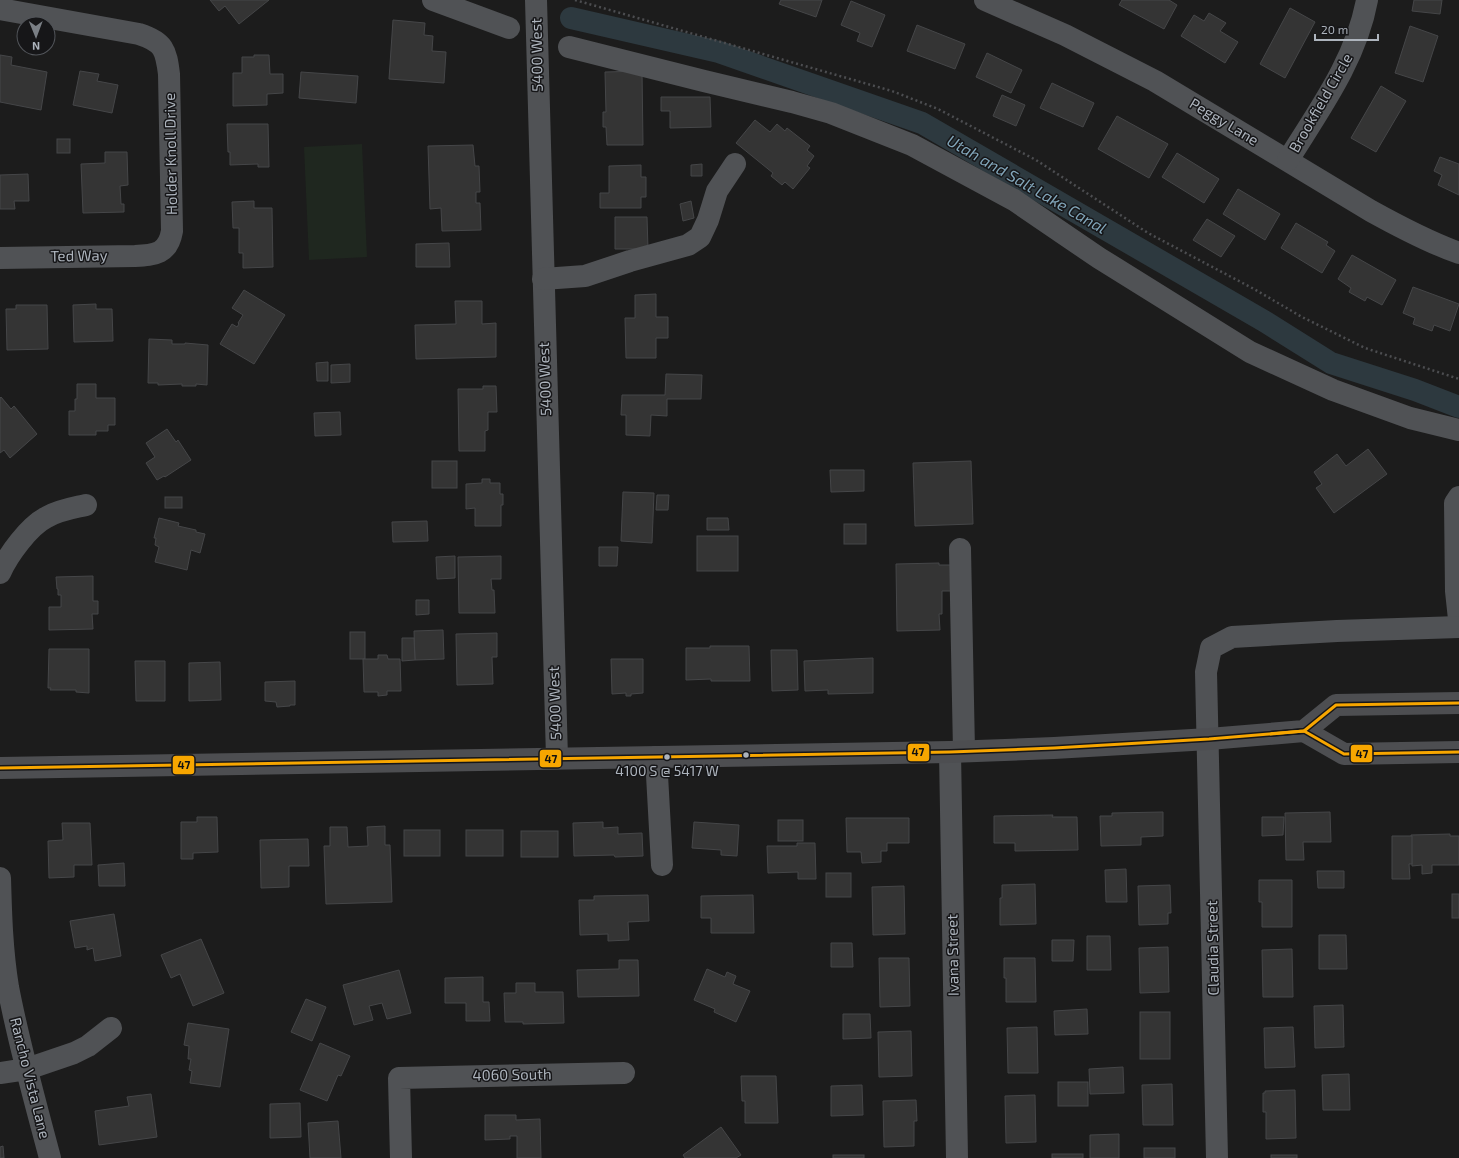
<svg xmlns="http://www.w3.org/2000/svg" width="1459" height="1158" font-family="'Exo 2',sans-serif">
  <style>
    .green { fill: #1f271f }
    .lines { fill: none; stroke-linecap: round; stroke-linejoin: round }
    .canal { stroke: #2d393f; stroke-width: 22 }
    .building { fill: #343434; stroke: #454648 }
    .path { stroke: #4c4d50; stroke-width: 2.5; stroke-dasharray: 2 3; stroke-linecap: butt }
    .minor { stroke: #505255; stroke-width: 22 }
    .major { stroke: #4d4e51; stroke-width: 22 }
    .bus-1-casing { stroke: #161618; stroke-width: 6 }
    .bus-1 { stroke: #f7a600; stroke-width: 3 }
    .bus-dot { fill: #adb4bd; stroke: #161618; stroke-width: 1.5 }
    .labels { text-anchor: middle; stroke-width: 3; stroke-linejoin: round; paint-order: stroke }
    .bus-label { font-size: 14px; fill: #adb4bd; stroke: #161618 }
    .street-label { font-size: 15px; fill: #adb4bd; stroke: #161618 }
    .water-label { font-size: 16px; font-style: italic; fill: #82a6ba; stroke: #161618 }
    .line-badge { stroke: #161618; stroke-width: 1.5 }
    .pale-badge-label { font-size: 11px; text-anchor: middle; font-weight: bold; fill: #111 }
  </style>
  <rect width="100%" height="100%" fill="#1c1c1c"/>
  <!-- green -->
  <path class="green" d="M362 144 367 257 309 260 304 147Z"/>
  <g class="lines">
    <!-- canal -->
    <path class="canal" d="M571 18 719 52 922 123 1264 321 1331 363 1415 390 1459 407"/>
  </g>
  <!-- building -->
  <g class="building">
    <path d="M210 0H269L239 24 225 6 219 11Z"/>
    <path d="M781 0H822L816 17 779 4Z"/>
    <path d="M1122 0H1169L1177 5 1164 29 1119 5Z"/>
    <path d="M1414 0H1442L1440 14 1412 11Z"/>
    <path d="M851 1 885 15 872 47 857 41 860 33 841 25Z"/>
    <path d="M1290 8 1315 22 1285 78 1260 64Z"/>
    <path d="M1209 13 1226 23 1220 31 1238 42 1225 63 1181 36 1194 15 1204 21Z"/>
    <path d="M393 20 425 23 424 35 433 36 432 51 446 52 444 83 389 79Z"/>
    <path d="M917 25 965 44 955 69 907 51Z"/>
    <path d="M1410 26 1438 36 1423 82 1395 73Z"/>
    <path d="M987 53 1022 70 1011 93 976 77Z"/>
    <path d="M0 55 12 57 11 65 47 72 41 110 0 102Z"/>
    <path d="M254 55H269L270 74H283V93L267 94V105L233 106V73H242V57H254Z"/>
    <path d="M80 71 99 74 97 81 118 85 112 113 73 105Z"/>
    <path d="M642 71 643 145H607L606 127H603V112H606L605 72Z"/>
    <path d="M301 72 358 76 356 103 299 98Z"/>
    <path d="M1052 83 1094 103 1083 127 1040 108Z"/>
    <path d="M1381 86 1406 101 1376 152 1351 138Z"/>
    <path d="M1002 95 1025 105 1016 126 993 116Z"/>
    <path d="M661 97H710L711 127 670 128V111H661Z"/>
    <path d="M1117 116 1168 144 1149 178 1098 149Z"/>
    <path d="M755 120 770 132 777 124 785 131 787 128 810 146 807 150 814 156 807 166 810 168 793 189 785 182 782 185 771 176 773 173 736 143Z"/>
    <path d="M227 124H268L269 167H258V164L230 165V152H228Z"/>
    <rect x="57" y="139" width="13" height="14"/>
    <path d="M473 145 475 166H479L480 192H476V203H480L481 230 442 231 441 208 430 209 428 146Z"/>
    <path d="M105 152H127L128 185 120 186 121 204H124V212L83 213 81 164 105 163Z"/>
    <path d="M1177 153 1219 179 1204 203 1162 177Z"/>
    <path d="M1440 157 1459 164V195L1438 185 1442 175 1434 171Z"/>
    <path d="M702 164V176H691V165Z"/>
    <path d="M641 165V177H646V197H641V208H600V193H609V166Z"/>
    <path d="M28 174 29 201H14L15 209H0V175Z"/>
    <path d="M1238 189 1280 214 1265 240 1223 214Z"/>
    <path d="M254 201V208H272L273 267 243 268V253H239V228H233L232 202Z"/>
    <path d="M691 201 694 218 683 221 680 204Z"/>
    <path d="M615 217H647L648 249H615Z"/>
    <path d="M1207 219 1235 236 1221 257 1193 240Z"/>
    <path d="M1296 223 1328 242 1326 245 1335 251 1322 273 1281 248Z"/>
    <path d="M449 243 450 267H416V244Z"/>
    <path d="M1352 255 1396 280 1382 305 1367 297 1365 301 1349 292 1351 288 1338 279Z"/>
    <path d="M1413 287 1459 304 1450 331 1434 325 1432 331 1413 324 1415 318 1403 313Z"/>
    <path d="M244 290 285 315 254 364 220 344 232 324 237 327 239 324 238 323 243 315 232 308Z"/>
    <path d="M656 294V317H668V338H656V358H626L625 318H635V295Z"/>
    <path d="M455 301H482V324L496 323V357L416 359 415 325 456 324Z"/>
    <path d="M96 304V309H112L113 341 74 342 73 305Z"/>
    <path d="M16 305H47L48 349 7 350 6 309H16Z"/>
    <path d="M149 339 172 340V344H185V343L208 345 207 385 196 384V386H182V384L158 385V383H148Z"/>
    <path d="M328 362V381H317L316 363Z"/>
    <path d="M350 364V382L331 383V365Z"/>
    <path d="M666 374 702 375 701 399H667V416L651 415 650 436 626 435V415H621L622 395H665Z"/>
    <path d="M77 384H96V398H115V425H108V431H96V435H69V411H75V399H77Z"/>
    <path d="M483 386H496L497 412H488V430L485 431V451H459L458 389H483Z"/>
    <path d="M1 397 11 409 14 406 37 434 10 458 4 450 0 453V398Z"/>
    <path d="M340 412 341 435 315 436 314 413Z"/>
    <path d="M167 429 176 442 178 440 191 460 165 477 164 476 157 480 146 463 155 457 146 443Z"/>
    <path d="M1368 449 1387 474 1334 513 1316 488 1322 484 1314 472 1337 454 1346 466Z"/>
    <rect x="432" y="461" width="25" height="27"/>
    <path d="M971 461 973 524 915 526 913 463Z"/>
    <path d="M830 470H864V491L831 492Z"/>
    <path d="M482 479H490V483H500V494H503V505H501V526H475V508L466 509V484L482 483Z"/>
    <path d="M623 492 654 493 652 543 621 541Z"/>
    <path d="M657 495H669L668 510H656Z"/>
    <rect x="165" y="497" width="17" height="11"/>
    <path d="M159 518 179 523 178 526 196 530V532L205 534 200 553 191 550 187 570 155 562 159 547 155 545 156 538H154Z"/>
    <path d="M707 518H728L729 530H707Z"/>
    <path d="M427 521 428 541 393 542 392 522Z"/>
    <rect x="844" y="524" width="22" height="20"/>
    <rect x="697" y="536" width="41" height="35"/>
    <path d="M599 547H618L617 566H599Z"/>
    <path d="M455 556V578L437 579 436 557Z"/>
    <path d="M501 556V579H491L492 590H494L495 613H459L458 557Z"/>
    <path d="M939 563V565H955V591H942V614H939L940 630 897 631 896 564Z"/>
    <path d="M93 576V601H98V614H92L93 629 49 630V607H61V595H58V589H57L56 577Z"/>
    <path d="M416 600H429V614L416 615Z"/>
    <path d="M443 630 444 659 415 660 414 631Z"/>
    <rect x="350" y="632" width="15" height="27"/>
    <path d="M497 633V657H492L493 684 457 685 456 634Z"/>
    <path d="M402 638H414L415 660 402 661Z"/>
    <path d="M710 646H749L750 681H711V679L686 680V648H710Z"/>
    <path d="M49 649H89V693L76 692V690H50L51 688H48Z"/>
    <path d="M771 650H797L798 690 772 691Z"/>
    <path d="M378 655H387L388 659H400L401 691H387V695L378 696V692H364L363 659H378Z"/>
    <path d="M873 658V693L828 694V690L805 691 804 661Z"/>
    <path d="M611 659H643V693L631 694V696H626V693L612 694Z"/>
    <path d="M135 661H165V701H136Z"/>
    <path d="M220 662 221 700 189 701V663Z"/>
    <path d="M295 681V705H290V706L277 707 276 702 265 701V682Z"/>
    <path d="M1163 812V836L1141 837V845L1101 846 1100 816H1112V813Z"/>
    <path d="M1330 812 1331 842H1303L1304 860H1286L1285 813Z"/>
    <path d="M1053 815 1052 817H1077L1078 850 1015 851V843H994V816Z"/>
    <path d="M197 817H217L218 852 193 853V859H181V822H197Z"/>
    <path d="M1262 817H1284L1283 835 1262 836Z"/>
    <path d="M846 818H909V843H887V851H881V862L862 863 861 852H847Z"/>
    <rect x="778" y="820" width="25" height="21"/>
    <path d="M603 822V828L618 827V834L642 833 643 856 615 857 614 855 574 856 573 823Z"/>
    <path d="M694 822 739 825 737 856 721 855V850L692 848Z"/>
    <path d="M62 823H90L92 865H74V877L49 878 48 841 63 840Z"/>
    <path d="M385 826V845H390L392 902 326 904 324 846H330V827H347L348 847 368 846 367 827Z"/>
    <rect x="404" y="830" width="36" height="26"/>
    <rect x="466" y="830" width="37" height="26"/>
    <rect x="521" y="831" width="37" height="26"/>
    <path d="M1450 834V836H1459V865H1432V873L1422 874V865L1412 866 1411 835Z"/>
    <path d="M1392 836H1412V864H1409L1410 879H1392Z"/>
    <path d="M308 839 309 866H289V887L261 888 260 840Z"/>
    <path d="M797 843H815L816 879H798V872L768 873 767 846H797Z"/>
    <path d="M124 863 125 886H99L98 865Z"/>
    <path d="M1126 869 1127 902H1106L1105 870Z"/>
    <path d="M1317 871H1344V888H1318Z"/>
    <rect x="826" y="873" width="25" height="24"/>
    <path d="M1259 880H1292V927H1262V902H1259Z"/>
    <path d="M1035 884 1036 924 1000 925V898H1002V885Z"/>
    <path d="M1170 885 1171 913H1168V924L1139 925 1138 886Z"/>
    <path d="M904 886 905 934 873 935 872 887Z"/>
    <rect x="1452" y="894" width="7" height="24"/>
    <path d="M648 895 649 921 628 922 629 940 608 941V934L580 935 579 900H594V896Z"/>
    <path d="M753 895 754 933H711V918H701V896Z"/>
    <path d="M114 914 121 956 95 961 93 948 87 950V946L75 948 70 921Z"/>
    <path d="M1319 935H1346L1347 969H1319Z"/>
    <path d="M1087 936H1110L1111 970H1087Z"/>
    <path d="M201 939 224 993 193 1006 180 974 171 978 161 955Z"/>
    <path d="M1052 940H1074L1073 961H1052Z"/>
    <path d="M831 943H852L853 967H831Z"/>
    <path d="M1168 947 1169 992 1140 993 1139 948Z"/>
    <path d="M1292 949 1293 997H1263L1262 950Z"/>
    <path d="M879 958H909L910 1006 880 1007Z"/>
    <path d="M1004 958H1035L1036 1002H1006V978H1004Z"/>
    <path d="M619 960H638L639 996 578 997 577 970 619 969Z"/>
    <path d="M707 969 725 977 727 972 736 976 733 984 750 991 736 1022 714 1012 715 1009 694 1000Z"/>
    <path d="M399 970 411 1013 387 1019 382 1003 369 1006 373 1020 354 1025 343 985Z"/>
    <path d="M483 977V1002H489L490 1021H466V1003H445V978Z"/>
    <path d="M516 983H535V992H563L564 1023 523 1024V1022H505L504 993H516Z"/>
    <path d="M306 999 326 1007 312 1041 291 1032Z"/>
    <path d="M1343 1005 1344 1047 1315 1048 1314 1006Z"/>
    <path d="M1087 1009 1088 1034 1055 1035 1054 1011Z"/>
    <rect x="1140" y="1012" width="30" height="47"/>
    <path d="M843 1014H870L871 1038 843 1039Z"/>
    <path d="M188 1023 229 1029 220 1087 190 1083 192 1071 189 1070 191 1059H188L189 1046 184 1045Z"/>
    <path d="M1037 1027 1038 1073H1008L1007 1028Z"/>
    <path d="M1293 1027 1295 1067 1265 1068 1264 1028Z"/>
    <path d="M911 1031 912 1076 879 1077 878 1032Z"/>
    <path d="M320 1043 350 1056 341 1076 338 1075 327 1101 300 1090Z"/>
    <path d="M1123 1067 1124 1093 1090 1094 1089 1069Z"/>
    <path d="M1349 1074 1350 1110H1323L1322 1075Z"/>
    <path d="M741 1076H776L778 1123H745V1101H742Z"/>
    <rect x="1058" y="1082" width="30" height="24"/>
    <path d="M1172 1084 1173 1125H1143L1142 1085Z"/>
    <path d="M862 1085 863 1115 831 1116V1086Z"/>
    <path d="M1295 1090 1296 1138 1266 1139V1112H1263V1093H1265V1091Z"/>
    <path d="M151 1094 157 1137 99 1145 95 1111 129 1106 127 1097Z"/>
    <path d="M1035 1095 1036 1142 1006 1143 1005 1096Z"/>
    <path d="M916 1100 917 1121H914V1146L884 1147 883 1101Z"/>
    <path d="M300 1103 301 1137 270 1138V1104Z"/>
    <path d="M485 1115H516V1120L540 1119 541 1158H517V1136H510V1139L485 1140Z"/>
    <path d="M338 1121 341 1158H310L308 1123Z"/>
    <path d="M721 1127 741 1155 736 1158H685L683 1155Z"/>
    <path d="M1119 1134V1158H1090V1135Z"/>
    <path d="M3 1146 4 1158H0V1147Z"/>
    <rect x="1144" y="1148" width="31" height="10"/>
    <rect x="1052" y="1154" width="31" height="4"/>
    <rect x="833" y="1155" width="31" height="3"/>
    <rect x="1271" y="1155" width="26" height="3"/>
  </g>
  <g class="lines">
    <!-- path -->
    <path class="path" d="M575 0 892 91 938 109 1036 160 1148 233 1254 289 1302 317 1365 348 1459 379"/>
    <!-- minor -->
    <g class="minor">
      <path d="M433 0 509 28"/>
      <path d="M536 0 557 758"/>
      <path d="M985 0 1065 35 1155 81 1371 211C1400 227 1428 242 1459 253"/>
      <path d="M0 9 139 34C164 42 166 50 169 74L172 231C168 254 155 255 135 256L0 258"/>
      <path d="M569 47 704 81 792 102 831 113 912 145 1014 200 1099 258 1250 352 1333 390 1410 418 1459 430"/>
      <path d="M1288 160C1319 110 1356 60 1367 0"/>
      <path d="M543 279 585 276 630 261 688 245 700 237 708 220 717 191 735 164"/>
      <path d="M1459 497 1455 503 1456 591 1459 619"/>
      <path d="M960 549 964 751"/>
      <path d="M0 573C8 555 29 526 47 517 59 510 73 508 86 505"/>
      <path d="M950 752 957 1158"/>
      <path d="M656 757 662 865"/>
      <path d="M0 878C1 914 2 951 8 987 19 1045 35 1101 50 1158"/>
      <path d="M0 1073 27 1069 74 1053 88 1046 111 1028"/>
      <path d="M401 1158 399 1078 624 1073"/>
      <path d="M1217 1158 1206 672 1211 648 1232 637 1337 631 1459 627"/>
    </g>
    <!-- major -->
    <g class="major">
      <path d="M1304 731 1344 754 1459 752"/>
      <path d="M0 768 950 752 1054 748 1209 739 1304 731 1336 705 1459 703"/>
    </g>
    <!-- bus-1 casing -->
    <g class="bus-1-casing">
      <g id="bus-1">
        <path d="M1271 734 1304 731 1344 754 1459 752"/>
        <path d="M0 768 950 752 1054 748 1209 739 1304 731 1336 705 1459 703"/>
      </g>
    </g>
    <!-- bus-1 -->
    <use href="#bus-1" class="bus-1"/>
  </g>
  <!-- markers -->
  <g class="bus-dot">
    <circle cx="746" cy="755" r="3.5"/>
    <circle cx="667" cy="757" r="3.5"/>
  </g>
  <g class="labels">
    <!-- bus labels -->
    <g class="bus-label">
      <text x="667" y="776">4100 S @ 5417 W</text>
    </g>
    <!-- street labels -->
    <g class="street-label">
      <text transform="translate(537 55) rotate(-91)" y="5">5400 West</text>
      <text transform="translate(1321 103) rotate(-60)" y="5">Brookfield Circle</text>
      <text transform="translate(1224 122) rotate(31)" y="5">Peggy Lane</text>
      <text transform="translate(171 154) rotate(-91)" y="5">Holder Knoll Drive</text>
      <text transform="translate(79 256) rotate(-1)" y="5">Ted Way</text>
      <text transform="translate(545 379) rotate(-92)" y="5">5400 West</text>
      <text transform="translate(555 703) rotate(-92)" y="5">5400 West</text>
      <text transform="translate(1213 948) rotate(-91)" y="5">Claudia Street</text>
      <text transform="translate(953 955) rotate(-91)" y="5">Ivana Street</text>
      <text transform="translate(512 1075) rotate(-1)" y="5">4060 South</text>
      <text transform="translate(30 1078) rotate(76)" y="5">Rancho Vista Lane</text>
    </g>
    <!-- water labels -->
    <g class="water-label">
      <text transform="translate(1027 184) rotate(30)" y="6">Utah and Salt Lake Canal</text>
    </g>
  </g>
  <g class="line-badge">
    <rect x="907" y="743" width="23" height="19" rx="4" fill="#f7a600"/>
    <rect x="1350" y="744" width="23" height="19" rx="4" fill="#f7a600"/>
    <rect x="539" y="749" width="23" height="19" rx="4" fill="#f7a600"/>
    <rect x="172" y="755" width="23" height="20" rx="4" fill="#f7a600"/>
  </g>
  <g class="pale-badge-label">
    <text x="918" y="756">47</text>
    <text x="1362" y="758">47</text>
    <text x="551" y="763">47</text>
    <text x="184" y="769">47</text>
  </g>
  <!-- north arrow -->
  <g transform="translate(36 36) rotate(179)"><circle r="19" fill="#161618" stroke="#52555a"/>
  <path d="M0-3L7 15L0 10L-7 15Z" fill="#7a7f85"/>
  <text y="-6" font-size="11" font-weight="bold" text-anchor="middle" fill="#adb4bd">N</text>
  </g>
  <!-- scale -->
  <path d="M1315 34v6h63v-6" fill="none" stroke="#adb4bd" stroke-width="2"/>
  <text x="1321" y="34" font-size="12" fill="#adb4bd" stroke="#161618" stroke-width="3" paint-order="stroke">20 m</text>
</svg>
